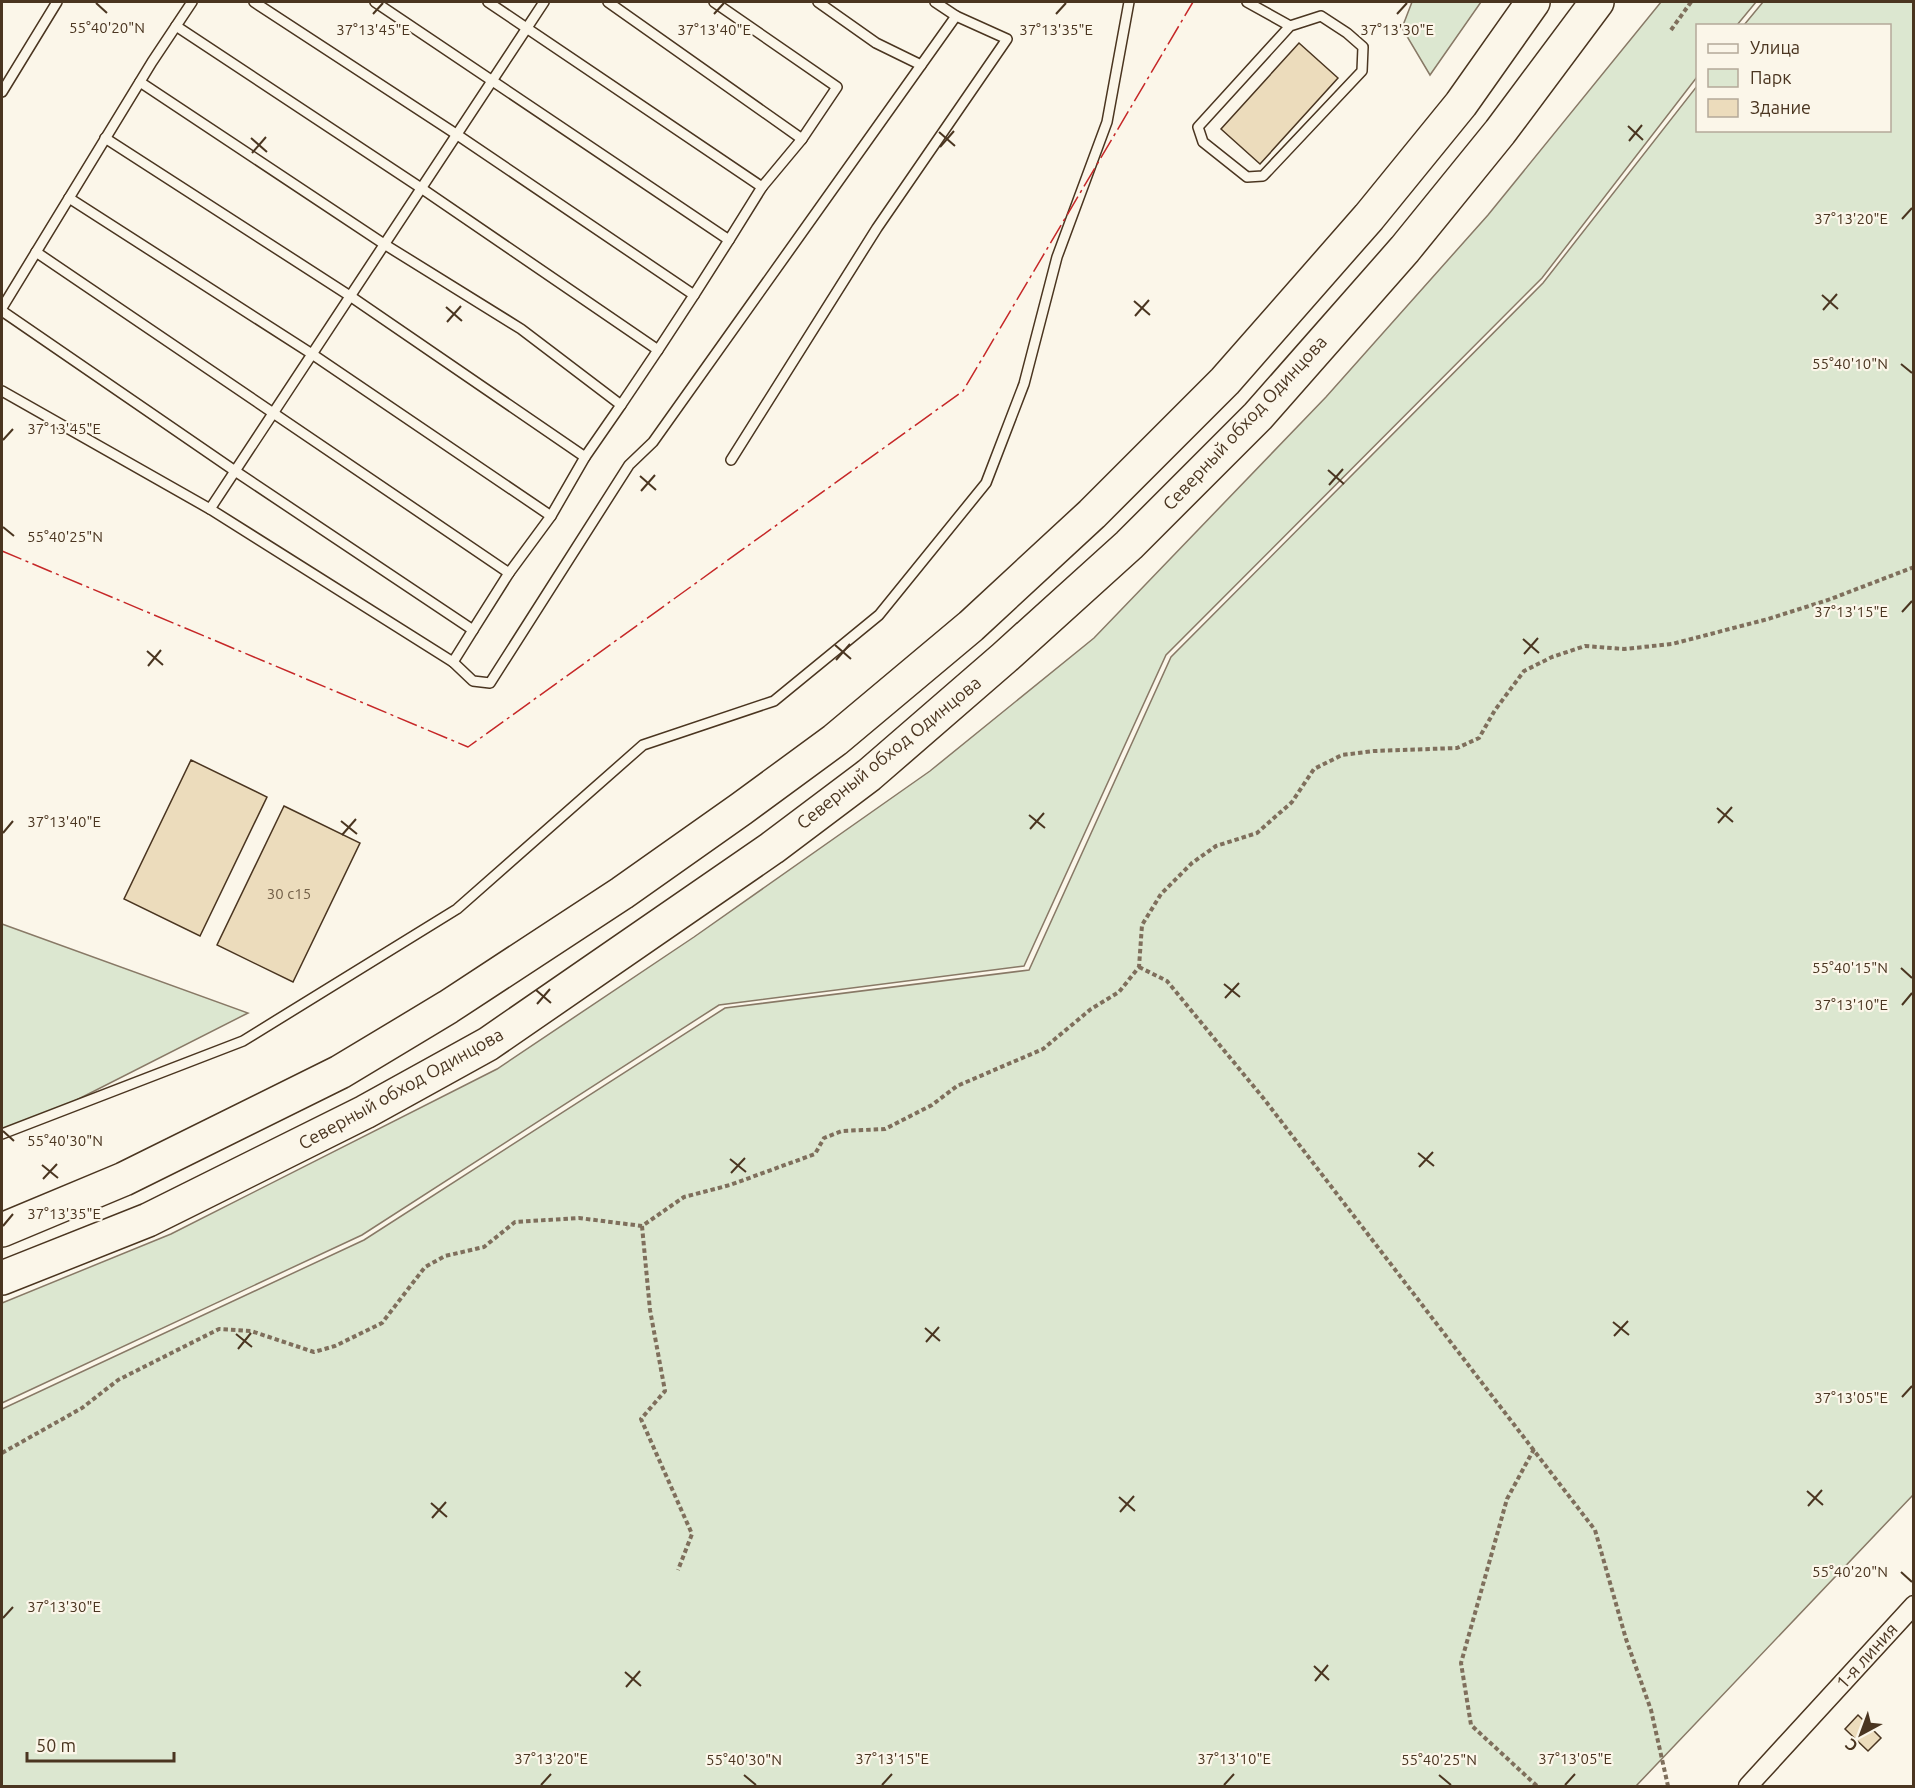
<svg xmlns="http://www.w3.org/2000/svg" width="1915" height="1788" font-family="Ubuntu,sans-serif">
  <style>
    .green { fill: #dce7d0; stroke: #887966; stroke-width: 1.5 }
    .building { fill: #ecdcbc; stroke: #4a3520; stroke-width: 1.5 }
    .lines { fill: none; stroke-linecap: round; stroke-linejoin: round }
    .lane-casing { stroke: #4a3520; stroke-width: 12 }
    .street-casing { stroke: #4a3520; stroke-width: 21 }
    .highway-casing { stroke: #4a3520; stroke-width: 36 }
    .path { stroke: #7f6f5c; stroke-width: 4; stroke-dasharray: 4.5 3; stroke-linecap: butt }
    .lane { stroke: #fbf6e9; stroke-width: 9 }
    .street { stroke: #fbf6e9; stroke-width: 18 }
    .highway { stroke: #fbf6e9; stroke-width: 33 }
    .power { stroke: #c62828; stroke-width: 1.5; stroke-dasharray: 21 4.5 3 4.5; stroke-linecap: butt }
    .ticks { fill: none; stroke: #4a3520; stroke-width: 2 }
    .labels { text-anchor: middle; stroke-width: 4.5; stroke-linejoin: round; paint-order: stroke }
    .number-label { font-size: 15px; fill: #725f47 }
    .street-label { font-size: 18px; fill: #4a3520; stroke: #fbf6e9 }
    .ticks-label { font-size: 15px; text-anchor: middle; fill: #4a3520; stroke: #fbf6e9; stroke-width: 4.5; stroke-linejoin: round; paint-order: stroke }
  </style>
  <rect width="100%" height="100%" fill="#fbf6e9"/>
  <!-- green -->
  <g class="green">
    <path d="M1412 2H1481L1430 75 1402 28Z"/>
    <path d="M1661 2H1756L1737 25 1698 26 1697 77 1542 278 1166 655 1024 966 719 1005 362 1235 2 1403V1303L171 1234 497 1069 694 937 930 771 1094 638 1326 397 1488 215Z"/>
    <path d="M1763 2H1913V1495L1636 1786H2V1409L364 1240 725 1008 1029 970 1171 657 1543 283 1697 86 1698 130H1890V26L1744 25Z"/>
    <path d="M2 924 248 1013 45 1116 2 1131Z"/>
  </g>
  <!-- building -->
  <g class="building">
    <path d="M1299 43 1338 78 1260 164 1221 129Z"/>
    <path d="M191 760 267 797 200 936 124 899Z"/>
    <path d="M284 806 360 843 293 982 217 945Z"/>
    <path d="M1858 1715 1881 1738 1868 1751 1845 1729Z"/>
  </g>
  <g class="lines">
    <!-- lane casing -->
    <g class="lane-casing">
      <g id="lane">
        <path d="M375 2 729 240 762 187 488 2"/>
        <path d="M608 2 802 139 837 87 714 2"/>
        <path d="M818 2 876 43 921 65"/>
        <path d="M1247 2 1290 26 1321 16 1347 33 1363 47 1362 71 1263 176 1247 177 1203 142 1198 127 1290 26"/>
        <path d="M176 26 421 188 658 350 694 295 456 134 254 2"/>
        <path d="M2 92 57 2"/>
        <path d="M105 138 350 296 585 457 621 405 521 329 384 244 140 82"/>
        <path d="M762 187 802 139"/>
        <path d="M36 252 509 573 551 516 312 354 69 198"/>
        <path d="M694 295 729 240"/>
        <path d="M2 308 152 62 192 2"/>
        <path d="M2 311 235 471 473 630 453 662 210 509"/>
        <path d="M2 391 210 509 544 2"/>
        <path d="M621 405 658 350"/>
        <path d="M731 460 877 228 1007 39 956 16 935 2"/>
        <path d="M551 516 585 457"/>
        <path d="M473 630 509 573"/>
        <path d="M453 662 473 681 490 683 629 465 653 442 956 16"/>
        <path d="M2 1134 243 1041 457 909 643 745 774 701 879 615 986 483 1024 384 1057 257 1107 122 1129 2"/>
      </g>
    </g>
    <!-- street casing -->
    <g class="street-casing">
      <path id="street" d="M1748 1786 1914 1605"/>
    </g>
    <!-- highway casing -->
    <g class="highway-casing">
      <g id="highway">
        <path d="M2 1230 124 1179 340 1072 448 1007 622 893 741 809 835 740 971 626 1092 514 1225 381 1369 217 1461 104 1533 2"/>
        <path d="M2 1278 148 1220 365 1112 488 1044 772 848 869 775 1004 658 1129 545 1258 416 1405 249 1500 132 1597 2"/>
      </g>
    </g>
    <!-- path -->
    <g class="path">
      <path d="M1671 30 1691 2"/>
      <path d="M1139 967 1167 981 1264 1099 1595 1530 1626 1639 1651 1710 1668 1786"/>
      <path d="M642 1226 650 1310 665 1391 641 1419 692 1534 678 1570"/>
      <path d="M1534 1449 1507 1499 1461 1663 1471 1725 1537 1786"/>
      <path d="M2 1453 82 1408 118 1380 219 1329 251 1331 314 1352 335 1346 382 1323 425 1267 445 1256 484 1247 515 1222 579 1218 642 1226 684 1197 730 1185 815 1154 824 1138 842 1131 885 1129 932 1105 957 1086 1043 1049 1091 1009 1119 992 1139 967 1142 925 1161 894 1192 863 1216 846 1257 833 1292 802 1314 769 1342 755 1374 751 1457 748 1479 738 1495 710 1524 671 1552 657 1585 646 1624 649 1672 644 1768 619 1828 600 1914 567"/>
    </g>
    <!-- lane -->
    <use href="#lane" class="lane"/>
    <!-- street -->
    <use href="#street" class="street"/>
    <!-- highway -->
    <use href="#highway" class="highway"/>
    <!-- power -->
    <path class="power" d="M2 551 468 747 963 391 1193 2"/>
  </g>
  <!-- ticks -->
  <path class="ticks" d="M96 3 107 13M373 14 383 3M714 14 724 3M1056 14 1066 3M1397 14 1407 3M1628 126 1643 140M939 132 955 146M251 138 267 152M1629 141 1642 125M940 147 954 131M252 153 266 137M1902 219 1912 208M1822 295 1838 309M1134 301 1150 315M446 307 462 321M1823 310 1837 294M1135 316 1149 300M447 322 461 306M1901 364 1912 373M3 440 13 429M1328 470 1344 484M640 476 656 490M1329 485 1343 469M641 491 655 475M3 527 14 536M1902 612 1912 601M1523 639 1539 653M835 645 851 659M147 651 163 665M1524 654 1538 638M836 660 850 644M148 666 161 650M1717 808 1733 822M1029 815 1045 828M341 821 357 834M1718 823 1732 807M1030 829 1044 813M3 833 13 821M342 835 356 819M1901 968 1912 978M1224 984 1240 997M536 990 551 1003M1225 998 1239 983M537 1004 550 989M1902 1005 1912 993M3 1131 14 1141M1418 1153 1434 1166M730 1159 746 1172M42 1165 58 1178M1419 1167 1433 1152M731 1173 745 1158M43 1179 57 1164M3 1226 13 1214M1613 1322 1629 1335M925 1328 940 1341M236 1334 252 1347M1614 1336 1628 1321M926 1342 939 1327M238 1349 251 1333M1902 1397 1912 1386M1807 1491 1823 1505M1119 1497 1135 1511M431 1503 447 1517M1808 1506 1822 1490M1120 1512 1134 1496M432 1518 446 1502M1901 1572 1912 1582M3 1618 13 1607M1314 1666 1329 1680M625 1672 641 1686M1315 1681 1328 1665M626 1687 640 1671M744 1775 756 1785M1439 1775 1451 1785M541 1785 551 1774M882 1785 892 1774M1224 1785 1234 1774M1565 1785 1575 1774"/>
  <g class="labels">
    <!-- number labels -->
    <g class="number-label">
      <text x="289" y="899">30 с15</text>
    </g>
    <!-- street labels -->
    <g class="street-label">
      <text transform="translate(1245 423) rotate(-47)" y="6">Северный обход Одинцова</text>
      <text transform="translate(889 753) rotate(-39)" y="6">Северный обход Одинцова</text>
      <text transform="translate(401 1089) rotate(-29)" y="6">Северный обход Одинцова</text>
      <text transform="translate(1867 1656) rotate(-48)" y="6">1-я линия</text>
    </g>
  </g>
  <g class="ticks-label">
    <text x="107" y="33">55°40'20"N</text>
    <text x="1056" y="35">37°13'35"E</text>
    <text x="373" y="35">37°13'45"E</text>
    <text x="714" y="35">37°13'40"E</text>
    <text x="1397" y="35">37°13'30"E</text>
    <text x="1851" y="224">37°13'20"E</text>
    <text x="1850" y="369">55°40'10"N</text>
    <text x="64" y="434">37°13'45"E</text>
    <text x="65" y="542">55°40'25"N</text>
    <text x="1851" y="617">37°13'15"E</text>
    <text x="64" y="827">37°13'40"E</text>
    <text x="1850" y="973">55°40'15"N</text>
    <text x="1851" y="1010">37°13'10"E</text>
    <text x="65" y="1146">55°40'30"N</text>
    <text x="64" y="1219">37°13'35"E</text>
    <text x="1851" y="1403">37°13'05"E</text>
    <text x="1850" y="1577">55°40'20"N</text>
    <text x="64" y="1612">37°13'30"E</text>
    <text x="551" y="1764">37°13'20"E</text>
    <text x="892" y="1764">37°13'15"E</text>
    <text x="1234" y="1764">37°13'10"E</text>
    <text x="1575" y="1764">37°13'05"E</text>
    <text x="744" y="1765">55°40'30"N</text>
    <text x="1439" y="1765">55°40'25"N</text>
  </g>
  <!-- border -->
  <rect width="1915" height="1788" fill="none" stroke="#4a3520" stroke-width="6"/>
  <!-- legend -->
  <rect x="1696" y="24" width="195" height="108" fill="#fbf6e9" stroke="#b4a999" stroke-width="1.5"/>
  <rect x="1708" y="44" width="30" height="9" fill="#fbf6e9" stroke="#b4a999" stroke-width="1.5"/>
  <text x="1750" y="54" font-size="18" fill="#4a3520">Улица</text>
  <rect x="1708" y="69" width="30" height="18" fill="#dce7d0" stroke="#b4a999" stroke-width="1.5"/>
  <text x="1750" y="84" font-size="18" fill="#4a3520">Парк</text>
  <rect x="1708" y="99" width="30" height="18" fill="#ecdcbc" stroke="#b4a999" stroke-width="1.5"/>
  <text x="1750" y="114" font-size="18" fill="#4a3520">Здание</text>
  <!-- north arrow -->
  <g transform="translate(1861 1734) rotate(221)" stroke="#fbf6e9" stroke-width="4.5" paint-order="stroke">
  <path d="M0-4.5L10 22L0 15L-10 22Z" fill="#4a3520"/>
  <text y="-9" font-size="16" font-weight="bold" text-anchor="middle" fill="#4a3520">С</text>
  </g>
  <!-- scale -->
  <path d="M27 1752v9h147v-9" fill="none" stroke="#4a3520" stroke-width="3"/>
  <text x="36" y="1752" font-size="18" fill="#4a3520" stroke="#fbf6e9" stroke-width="4.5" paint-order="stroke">50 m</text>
</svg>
